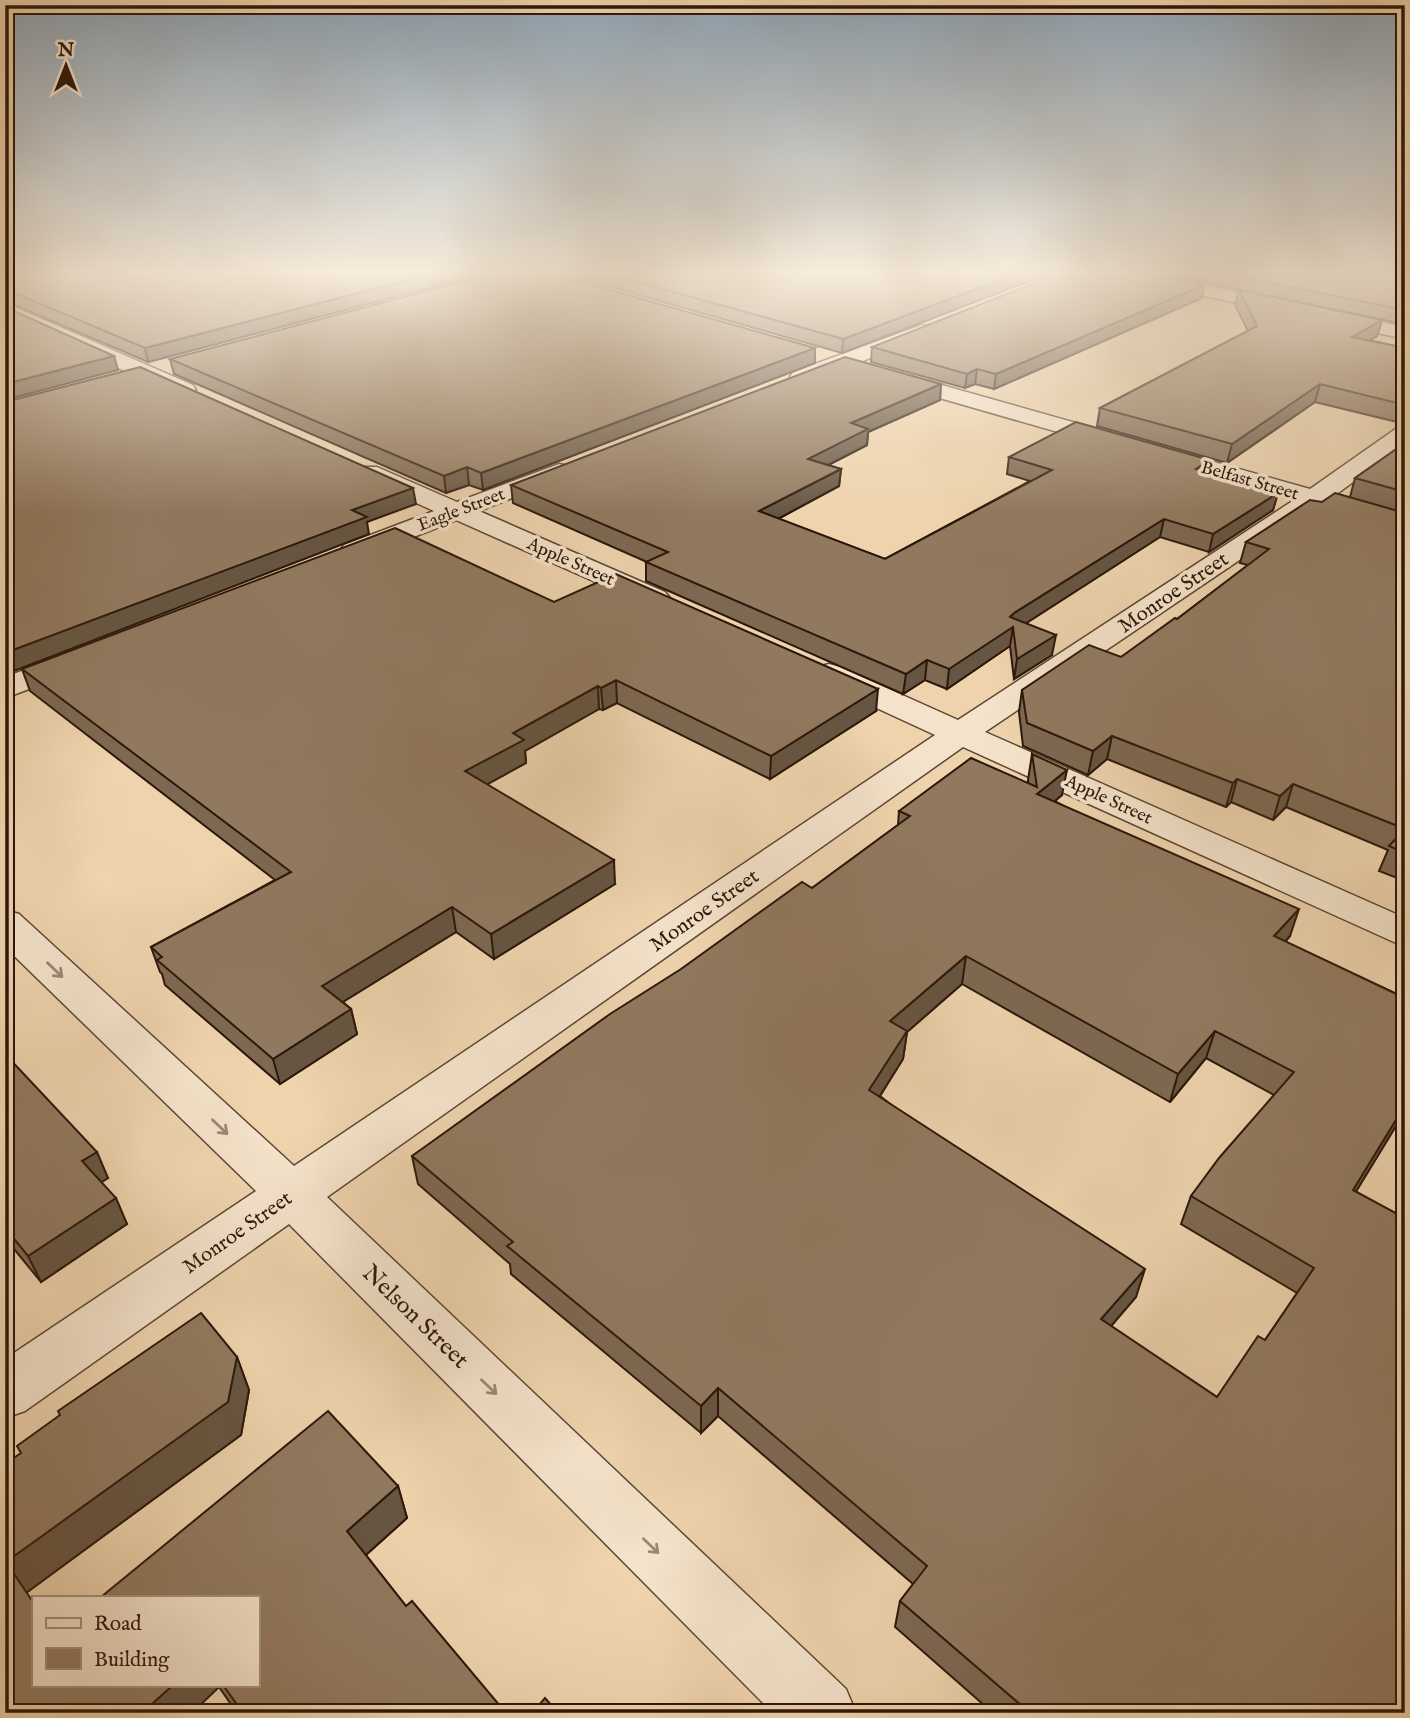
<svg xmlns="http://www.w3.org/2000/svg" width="1410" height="1718" font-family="'IM FELL English',serif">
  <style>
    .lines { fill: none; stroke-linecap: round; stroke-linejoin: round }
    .minor-casing { stroke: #5c4633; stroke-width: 3 }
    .minor { fill: #f4e2ca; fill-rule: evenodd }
    .wall { fill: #7d6852; stroke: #2c170a; stroke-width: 2; fill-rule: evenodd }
    .shaded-wall { fill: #665542; stroke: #2c170a; stroke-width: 2 }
    .building { fill: #91795f; stroke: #2c170a; stroke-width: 2; fill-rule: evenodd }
    .oneway { stroke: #9a8774 }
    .labels { text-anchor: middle; stroke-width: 7; stroke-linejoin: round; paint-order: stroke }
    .far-street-label { font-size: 18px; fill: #2c170a; stroke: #f4e2ca }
    .street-label { font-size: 21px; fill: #2c170a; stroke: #f4e2ca }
    .near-street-label { font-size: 24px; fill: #2c170a; stroke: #f4e2ca }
  </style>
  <rect width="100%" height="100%" fill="#eed3ad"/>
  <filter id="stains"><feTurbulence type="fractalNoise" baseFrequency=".00286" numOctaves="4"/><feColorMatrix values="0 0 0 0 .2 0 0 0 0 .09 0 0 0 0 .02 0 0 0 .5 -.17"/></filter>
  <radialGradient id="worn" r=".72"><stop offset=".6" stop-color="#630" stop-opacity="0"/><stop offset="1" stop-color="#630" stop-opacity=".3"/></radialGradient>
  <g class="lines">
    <!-- minor casing -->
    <g class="minor-casing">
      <g id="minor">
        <path d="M1111 273H1146L1405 327V339L1120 278Z"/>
        <path d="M5 303 193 385 196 390 193 395H177L5 316Z"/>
        <path d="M922 325 929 327 932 331 929 335 809 382H793L790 377 793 372Z"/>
        <path d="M892 371 1310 489 1397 428 1405 426V444L1334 496 1405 516V532L1318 507 985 732 1405 918V947L963 747 327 1197 846 1689 856 1713H773L289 1224 25 1411 5 1418V1359L256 1191 5 947V910L19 914 294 1166 935 735 818 681 813 674 818 667 829 664 840 667 958 720 1294 500 884 382 881 377Z"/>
        <path d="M559 464 568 466 571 471 568 476 479 511 665 592 670 598 665 604 655 607 645 604 456 520 364 557H344L340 551 344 545 434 511 359 477 356 472 359 467H377L457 502Z"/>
        <path d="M74 652 85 654 90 661 85 668 5 698V677Z"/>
      </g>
    </g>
    <!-- minor -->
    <use href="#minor" class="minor"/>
  </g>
  <!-- wall -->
  <g class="wall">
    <path d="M5 273H485L148 362 5 301Z"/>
    <path d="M561 273H1050L842 353Z"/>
    <path d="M1160 273H1405V320L1399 323Z"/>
    <path d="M1204 285 1202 298 994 389 975 384 965 388 871 362 872 347Z"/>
    <path d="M1239 290 1382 320 1377 336 1369 340 1405 348V424L1315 402 1227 463 1097 426 1100 408 1248 331 1235 305Z"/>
    <path d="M815 348V363L483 490 469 485 446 493 174 374 170 359Z"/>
    <path d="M941 384 940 400 868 432 867 445 828 465 841 469 839 486 778 519 885 559 1030 481 1007 474 1009 457 1210 460 1207 473 1278 493 1273 510 1209 552 1160 537 1026 623 1052 655 1014 679 1010 646 947 689 925 680 903 694 646 581V562H647L513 503 511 485Z"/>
    <path d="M1405 443V881L1379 871 1388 850 1286 807 1273 820 1231 802 1226 807 1107 759 1088 775 1023 746 1019 712 1022 690 1121 657 1177 619 1248 565 1240 563 1246 542 1322 502 1350 497 1355 478Z"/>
    <path d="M554 602 876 711 770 779 617 703 603 710 599 709 525 751 526 763 487 784 615 884 494 959 456 932 343 1002 351 1009 357 1034 280 1084 165 985 162 974 160 972 151 947 275 880 30 691 22 669Z"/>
    <path d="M1032 754 1062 795 1055 801 1290 936 1285 942 1405 998V1124L1399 1121 1356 1191 1405 1713H993L895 1627 900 1601 913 1584 718 1416 701 1433 511 1274 510 1264 418 1184 412 1156 812 888 898 825 899 811 1028 783V780ZM962 984 1170 1102 1206 1058 1274 1095 1191 1196 1181 1224 1297 1293 1265 1340 1217 1397 1111 1326 1136 1297 880 1096 903 1059 907 1032Z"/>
    <path d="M5 1054 108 1178 101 1182 127 1224 41 1282 5 1238Z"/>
    <path d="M237 1357 249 1390 241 1435 27 1592 33 1685H257L398 1486 407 1518 366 1555 406 1606 506 1713H237L219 1687 5 1713V1464Z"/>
  </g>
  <!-- shaded-wall -->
  <g class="shaded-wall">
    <path d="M436 273H485L148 362 145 348Z"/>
    <path d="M1019 273H1050L842 353 843 339Z"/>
    <path d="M1204 285 1202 298 994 389 996 374Z"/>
    <path d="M1405 308V320L1399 323 1403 310Z"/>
    <path d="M1382 320 1377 336 1347 353 1352 337Z"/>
    <path d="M815 348V363L483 490 481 473Z"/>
    <path d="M114 356 118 370 5 400V384Z"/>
    <path d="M977 369 975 384 965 388 967 374Z"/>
    <path d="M941 384 940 400 868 432 867 445 807 476 808 459 851 423Z"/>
    <path d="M1320 384 1315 402 1227 463 1232 444Z"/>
    <path d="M1210 460 1206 477 1196 469Z"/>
    <path d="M467 467 469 485 446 493 444 476Z"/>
    <path d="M841 469 839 486 759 529V511Z"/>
    <path d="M413 488 416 504 367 522 369 534 6 674 5 653 352 510Z"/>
    <path d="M1278 493 1273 510 1209 552 1213 534Z"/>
    <path d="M1164 519 1160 537 1014 631 1013 627 1010 646 947 689 949 669 1014 613Z"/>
    <path d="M1056 635 1052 655 1014 679 1017 659Z"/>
    <path d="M927 660 925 680 903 694 906 674Z"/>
    <path d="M616 680 617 703 603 710 601 688Z"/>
    <path d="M598 686 599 709 525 751 526 763 468 795 465 771 513 733Z"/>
    <path d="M878 689 876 711 770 779 771 756Z"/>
    <path d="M1112 736 1107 759 1088 775 1093 751Z"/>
    <path d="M1067 770 1062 795 1032 820 1037 794Z"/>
    <path d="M1237 779 1231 802 1226 807 1233 783Z"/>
    <path d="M1293 784 1286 807 1273 820 1280 796Z"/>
    <path d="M614 860 615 884 494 959 491 934Z"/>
    <path d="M452 907 456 932 328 1011 322 986Z"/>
    <path d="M1299 909 1290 936 1265 964 1274 936Z"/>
    <path d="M966 956 962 984 907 1032 903 1059 866 1118 869 1090 890 1021Z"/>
    <path d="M351 1009 357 1034 280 1084 273 1059Z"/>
    <path d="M1215 1031 1206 1058 1170 1102 1178 1074Z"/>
    <path d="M1405 1105V1110L1399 1121 1340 1218 1353 1190Z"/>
    <path d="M97 1152 108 1178 93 1188 82 1161Z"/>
    <path d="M116 1198 127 1224 41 1282 28 1256Z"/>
    <path d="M1145 1269 1136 1297 1093 1347 1101 1319Z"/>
    <path d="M237 1357 249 1390 241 1435 26 1593 6 1562Z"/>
    <path d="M718 1388V1416L701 1433V1406Z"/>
    <path d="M398 1486 407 1518 357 1563 347 1531Z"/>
    <path d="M173 1685H218L219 1687 192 1713H142Z"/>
  </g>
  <!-- building -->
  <g class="building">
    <path d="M5 273H436L145 348 5 289Z"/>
    <path d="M494 273H550L815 348 481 473 467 467 444 476 170 359Z"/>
    <path d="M605 273H1019L843 339Z"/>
    <path d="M1060 273H1147L1204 285 996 374 977 369 967 374 872 347Z"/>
    <path d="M1223 273H1405V308L1403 310Z"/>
    <path d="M1239 290 1382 320 1352 337 1405 348V405L1320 384 1232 444 1100 408 1257 326Z"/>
    <path d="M5 307 114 356 5 384Z"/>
    <path d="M845 357 941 384 851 423 868 429 808 459 841 469 759 511 885 559 1052 470 1009 457 1076 422 1210 460 1196 469 1278 493 1213 534 1164 519 1014 613 1010 617 1056 635 1017 659 1013 627 949 669 927 660 906 674 646 562 668 552 511 485Z"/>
    <path d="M140 367 413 488 352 510 367 517 5 653V402Z"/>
    <path d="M1405 443V492L1355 478Z"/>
    <path d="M1335 493 1405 513V853L1389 846 1405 829 1293 784 1280 796 1237 779 1233 783 1112 736 1093 751 1027 723 1022 690 1089 645 1121 657 1175 618 1177 619 1269 549 1246 542 1310 500 1322 502Z"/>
    <path d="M395 528 554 602 616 574 878 689 771 756 616 680 601 688 598 686 513 733 524 740 465 771 614 860 491 934 452 907 322 986 351 1009 273 1059 157 960 162 957 151 947 291 872 22 669Z"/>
    <path d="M1032 754 1067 770 1037 794 1299 909 1274 936 1405 998V1105L1353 1190 1405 1218V1713H1030L900 1601 927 1566 718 1388 701 1406 507 1246 513 1242 412 1156 610 1014 681 969 802 882 812 888 910 816 899 811 971 758 1037 787ZM966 956 1178 1074 1215 1031 1294 1072 1219 1158 1191 1196 1314 1268 1265 1340 1258 1336 1217 1397 1101 1319 1145 1269 869 1090 907 1031 890 1021Z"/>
    <path d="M5 1054 97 1152 82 1161 116 1198 28 1256 5 1228Z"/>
    <path d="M201 1313 237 1357 228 1402 6 1562 33 1602V1685H173L142 1713H5V1464L21 1453 17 1446 60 1415 58 1411Z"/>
    <path d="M328 1411 398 1486 347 1531 406 1606 412 1601 506 1713H243L223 1685H257V1597H101Z"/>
    <path d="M545 1698 558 1713H532Z"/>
  </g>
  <!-- one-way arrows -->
  <defs><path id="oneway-shaft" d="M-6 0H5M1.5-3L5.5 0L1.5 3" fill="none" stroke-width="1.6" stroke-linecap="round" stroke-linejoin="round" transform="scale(1.75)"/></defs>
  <g class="oneway">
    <use href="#oneway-shaft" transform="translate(55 970) rotate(44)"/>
    <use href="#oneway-shaft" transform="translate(220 1127) rotate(44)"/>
    <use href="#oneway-shaft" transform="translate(489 1387) rotate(44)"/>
    <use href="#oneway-shaft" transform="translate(651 1546) rotate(44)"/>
  </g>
  <!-- sky -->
  <linearGradient id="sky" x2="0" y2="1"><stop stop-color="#90a7ba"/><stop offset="0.53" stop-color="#f7ebda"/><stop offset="1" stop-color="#f7ebda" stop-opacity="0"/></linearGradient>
  <rect width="1410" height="514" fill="url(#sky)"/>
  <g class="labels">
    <!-- far-street labels -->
    <g class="far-street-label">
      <text transform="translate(1250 480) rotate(16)" y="6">Belfast Street</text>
      <text transform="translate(461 509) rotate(-21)" y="6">Eagle Street</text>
      <text transform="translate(571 561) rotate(24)" y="6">Apple Street</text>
      <text transform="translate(1109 799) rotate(25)" y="6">Apple Street</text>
    </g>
    <!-- street labels -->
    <g class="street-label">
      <text transform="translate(1173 592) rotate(-34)" y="7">Monroe Street</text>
      <text transform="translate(704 910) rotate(-35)" y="7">Monroe Street</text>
      <text transform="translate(237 1232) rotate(-35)" y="7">Monroe Street</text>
    </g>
    <!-- near-street labels -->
    <g class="near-street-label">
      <text transform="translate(416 1316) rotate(44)" y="8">Nelson Street</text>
    </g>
  </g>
  <!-- margin -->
  <rect width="1410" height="1718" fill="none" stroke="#eed3ad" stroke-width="28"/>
  <rect x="7" y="7" width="1396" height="1704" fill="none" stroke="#2c170a" stroke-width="3.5"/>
  <rect x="14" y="14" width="1382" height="1690" fill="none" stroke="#2c170a" stroke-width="2"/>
  <!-- legend -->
  <rect x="32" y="1596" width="228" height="91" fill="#f4e2ca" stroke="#a4917d" stroke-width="2"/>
  <rect x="46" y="1618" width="35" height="10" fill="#f4e2ca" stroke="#a4917d" stroke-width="2"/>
  <text x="94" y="1630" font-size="21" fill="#2c170a">Road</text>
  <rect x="46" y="1648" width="35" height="21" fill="#91795f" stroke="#a4917d" stroke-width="2"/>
  <text x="94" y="1666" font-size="21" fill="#2c170a">Building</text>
  <!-- north arrow -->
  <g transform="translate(66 66)" stroke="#f4e2ca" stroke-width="5" paint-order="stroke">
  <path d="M0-5L12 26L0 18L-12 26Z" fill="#2c170a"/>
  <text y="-10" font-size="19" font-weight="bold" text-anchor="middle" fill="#2c170a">N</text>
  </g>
  <rect width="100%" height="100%" filter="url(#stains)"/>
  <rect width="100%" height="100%" fill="url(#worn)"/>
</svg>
